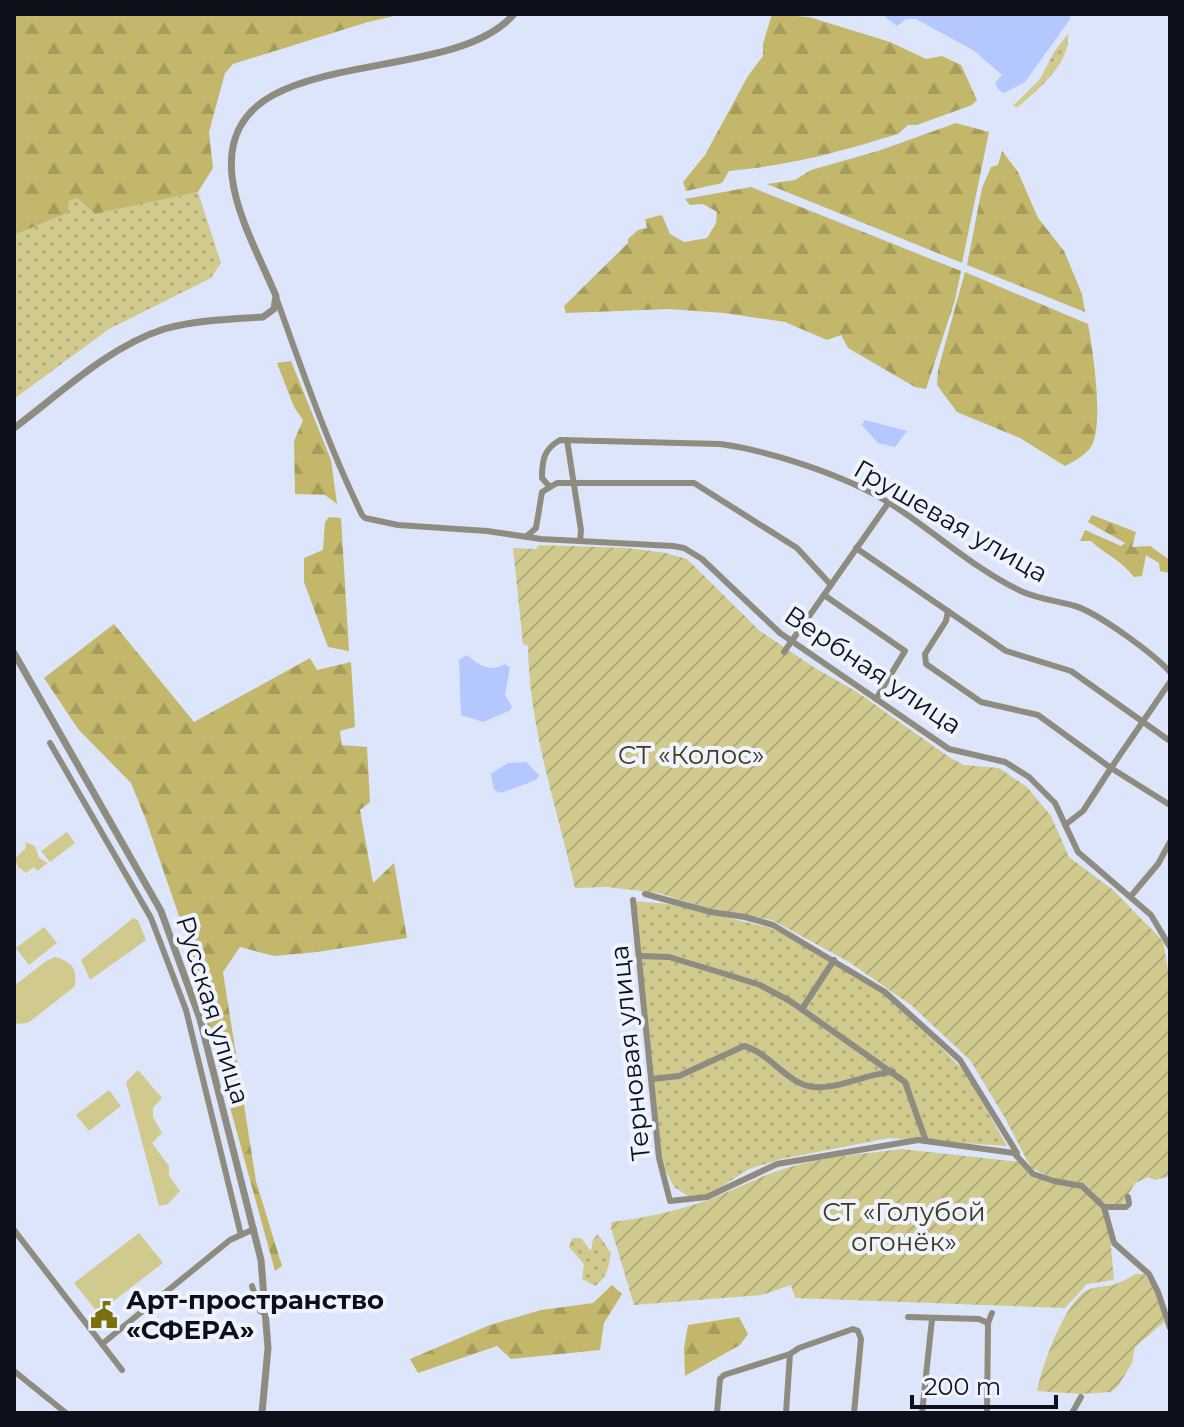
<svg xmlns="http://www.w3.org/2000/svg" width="1184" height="1427" font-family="Montserrat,sans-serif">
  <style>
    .grass { fill: url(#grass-dots) }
    .forest { fill: url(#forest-firs) }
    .park { fill: #d1ca8e }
    .garden { fill: url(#garden-furrows) }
    .water { fill: #b4c7fe }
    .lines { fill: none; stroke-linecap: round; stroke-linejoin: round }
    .minor { stroke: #8e8c80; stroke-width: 6 }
    .tertiary { stroke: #8e8c80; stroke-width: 7 }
    .labels { text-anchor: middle; stroke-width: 8; stroke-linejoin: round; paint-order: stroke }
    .street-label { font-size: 26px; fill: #0d101a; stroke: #eff3fe }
    .park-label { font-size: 26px; fill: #403b19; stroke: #eff3fe }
    .poi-label { font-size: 26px; font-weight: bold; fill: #0d101a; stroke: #eff3fe; text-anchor: start }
  </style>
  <defs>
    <pattern id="grass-dots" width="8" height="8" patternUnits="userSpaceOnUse" patternTransform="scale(2)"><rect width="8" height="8" fill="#d1ca8e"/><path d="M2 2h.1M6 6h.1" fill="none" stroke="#b2ac7a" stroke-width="1.8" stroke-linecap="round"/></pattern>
    <pattern id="forest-firs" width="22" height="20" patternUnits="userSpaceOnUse" patternTransform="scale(2)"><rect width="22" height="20" fill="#c2b76a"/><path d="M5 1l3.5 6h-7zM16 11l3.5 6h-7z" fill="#a69c5b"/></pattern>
    <pattern id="garden-furrows" width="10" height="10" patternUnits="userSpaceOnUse" patternTransform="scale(2)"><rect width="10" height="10" fill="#d1ca8e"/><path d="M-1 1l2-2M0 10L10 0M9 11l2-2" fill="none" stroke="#b2ac7a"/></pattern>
  </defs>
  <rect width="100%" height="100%" fill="#dde5fb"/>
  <!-- grass -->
  <g class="grass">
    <path d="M1068 34C1071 64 1037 90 1018 107L1013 106 1040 79 1054 52Z"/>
    <path d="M198 192 221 263 211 278 109 329 14 399V235L68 213V200L77 198 95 214Z"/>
    <path d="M633 901 669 904 771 928 802 943 857 976 899 1005 966 1073 1007 1146 889 1138 781 1159 749 1169 710 1194 688 1196 674 1187 659 1158Z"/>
    <path d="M598 1234 611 1253C609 1266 607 1278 595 1286L582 1279 584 1264 569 1247 572 1238H581L591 1251 593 1239Z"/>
  </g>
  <!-- forest -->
  <g class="forest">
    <path d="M14 14H403L368 22 233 64 225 73 209 132 213 168 198 192 95 214 77 198 68 201V213L14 235Z"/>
    <path d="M772 14 809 17 890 42 926 59 942 56 961 65 977 100 972 105 917 125H908L898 134C839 152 792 165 729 171L722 183 686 191 683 182 705 155 748 76 763 56V44Z"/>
    <path d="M956 123 989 132 962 263 767 184 795 180 811 170 878 151Z"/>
    <path d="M1002 151 1018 172 1038 218 1064 251 1082 294 1085 312 967 265 982 188 991 167 998 165Z"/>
    <path d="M751 187 961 271 955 300 926 389 915 387 848 348 841 335 827 340 785 322 724 313 669 309 566 313 564 306 628 243V239L638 230 647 228 645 219 662 215 670 234 684 242 707 238 716 223 717 212 703 204 690 205 685 199Z"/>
    <path d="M965 272 1088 324C1093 351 1103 418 1093 443 1089 453 1075 461 1065 466L1020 438 957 412 937 385 938 370Z"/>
    <path d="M291 361 331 460 337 504 325 495 295 494 294 441 303 420 294 407 277 363Z"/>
    <path d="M1092 515 1136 532 1132 547 1150 546 1170 560V573L1160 571 1159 563 1146 555 1142 576 1134 577C1119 558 1107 556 1091 541H1080L1085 530 1121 546 1125 543 1088 522Z"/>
    <path d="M329 517 341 518 349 651 328 647 304 582V558L323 550 325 522Z"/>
    <path d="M114 624 194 722 310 658 317 670 351 662 355 727 340 731 342 745 367 747 370 802 360 810 373 883 394 863 407 938 317 952 274 956 240 947 223 972 256 1181 282 1266 275 1271 208 1027 190 948 146 820 131 783 78 729 44 678Z"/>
    <path d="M612 1285 622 1294 604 1323 600 1350 511 1359 497 1346 418 1373 410 1359 490 1325 541 1310 593 1303Z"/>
    <path d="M739 1317 748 1334 740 1345 685 1376 684 1348 688 1325Z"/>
  </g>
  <!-- park -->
  <g class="park">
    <path d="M67 832 75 843 50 862 41 851Z"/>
    <path d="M25 842 35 846 39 858 48 863 37 871 34 867 26 873 18 867 15 858 26 848Z"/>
    <path d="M133 918 138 920 146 940 90 980 81 960Z"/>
    <path d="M44 927 57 943 29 965 16 948Z"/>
    <path d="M55 957C71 961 79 970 74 987L28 1023 15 1024 14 986 46 961Z"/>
    <path d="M138 1070 162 1098 153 1108V1117L162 1133 152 1143 169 1166V1176L180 1191 168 1204 159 1206 126 1082Z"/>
    <path d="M109 1090 121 1106 89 1131 76 1115Z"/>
    <path d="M139 1233 163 1263 98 1313 74 1283Z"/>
  </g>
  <!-- garden -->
  <g class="garden">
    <path d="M539 545 628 548 666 553 687 559 760 631 815 668 857 692 949 757 964 765 999 768 1027 787 1051 816 1069 857 1113 890 1163 941 1170 981V1176L1155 1180 1148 1177 1135 1183 1123 1204H1105L1085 1184 1052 1178 1031 1168 1005 1118 970 1060 911 1005 849 962 772 920 710 909 658 893 607 887 575 888C557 807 529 729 528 646L523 644 513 548 536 549Z"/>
    <path d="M902 1149 1020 1162 1029 1175C1041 1179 1076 1184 1084 1188 1112 1203 1111 1252 1114 1280L1087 1284 1065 1308 795 1298 791 1285 762 1295 634 1305 611 1228 612 1222C644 1218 677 1211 708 1200 735 1190 759 1176 787 1168 824 1156 864 1154 902 1149Z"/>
    <path d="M1136 1274H1144C1156 1285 1162 1306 1164 1322L1135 1347 1132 1363 1118 1386 1111 1392 1082 1394 1037 1391C1042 1366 1062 1310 1083 1293 1092 1286 1103 1287 1113 1285 1121 1282 1129 1278 1136 1274Z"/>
  </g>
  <!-- water -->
  <g class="water">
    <path d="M885 14H1067L1071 18 1025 82 1004 93 999 90 995 83 1002 75 973 50 916 19H906L897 26 884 16Z"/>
    <path d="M865 420 907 431 895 447 878 443 862 425Z"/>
    <path d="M467 655C479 665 489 673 505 664L510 667 505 695 512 707 509 711 483 722 461 715 459 660Z"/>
    <path d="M526 762 539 775 536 780 501 793 494 790 491 774 508 763Z"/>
  </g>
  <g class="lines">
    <!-- minor -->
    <g class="minor">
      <path d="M276 297C302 370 328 445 362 515L365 518 398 525 487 531 541 539 673 546 684 548 702 559 780 633 949 749 1005 762 1029 777 1055 803 1078 852 1151 915 1170 947"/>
      <path d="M567 440 581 530 580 541"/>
      <path d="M549 486 542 478C542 460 544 449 560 440L720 444C771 451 847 476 891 504 935 532 975 570 1023 592 1039 599 1058 601 1075 606 1098 613 1154 654 1170 672"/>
      <path d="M527 536 536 528 542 492 557 483H694L797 548 831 585"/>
      <path d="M856 548 1006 651 1071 671 1170 741"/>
      <path d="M824 595 905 651 876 699"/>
      <path d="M948 611 946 621 925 654 926 664 981 702 1038 715 1111 768 1170 682"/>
      <path d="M784 652 889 502"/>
      <path d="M50 743 151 918 186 1010 241 1235"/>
      <path d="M1065 825 1083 811 1111 768 1170 805"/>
      <path d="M645 894 711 912 745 917 773 925 885 992 960 1060 1017 1153"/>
      <path d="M1131 896 1158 864 1170 842"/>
      <path d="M633 900 659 1158 670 1201 707 1197 777 1164 918 1140 1014 1153 1033 1174 1054 1181 1082 1186 1104 1207"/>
      <path d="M640 956 669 957 722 973 760 985 790 1001 905 1082 926 1141"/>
      <path d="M802 1009 834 960"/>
      <path d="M652 1079 679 1076 744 1046C770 1053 787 1084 813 1087 837 1090 868 1073 893 1072"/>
      <path d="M1128 1197 1129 1204 1126 1207H1104L1114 1243 1149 1274 1158 1292 1170 1328"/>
      <path d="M14 1230 122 1370"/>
      <path d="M252 1286 260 1311 267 1315"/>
      <path d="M908 1317 979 1319 988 1323"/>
      <path d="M102 1344 230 1240 254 1229"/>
      <path d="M14 1371 66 1413"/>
      <path d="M717 1413 720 1379 724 1375 790 1354"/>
      <path d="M786 1413 790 1354 799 1348 853 1329 858 1331 861 1339 854 1413"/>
      <path d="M922 1413 932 1319"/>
      <path d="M987 1413 988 1323 992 1313"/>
      <path d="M1072 1413 1081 1397"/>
    </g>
    <!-- tertiary -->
    <g class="tertiary">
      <path d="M14 428C61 393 108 347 164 329 196 320 230 319 263 317L274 309 276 296C261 260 236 215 232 176 217 38 448 91 514 14"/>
      <path d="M14 653 161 911 200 1019 261 1260 268 1348 262 1413"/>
    </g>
  </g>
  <!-- icons -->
  <defs>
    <g id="civic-bare" transform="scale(2.16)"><path d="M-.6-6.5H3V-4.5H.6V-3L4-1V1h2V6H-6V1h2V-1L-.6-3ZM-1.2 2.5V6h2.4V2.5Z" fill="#7b6f0e" stroke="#eff3fe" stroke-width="2.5" paint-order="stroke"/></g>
  </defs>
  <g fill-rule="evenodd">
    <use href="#civic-bare" x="104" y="1315"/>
  </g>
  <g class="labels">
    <!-- street labels -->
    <g class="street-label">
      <text transform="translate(951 521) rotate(30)" y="9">Грушевая улица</text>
      <text transform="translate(873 670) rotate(34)" y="9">Вербная улица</text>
      <text transform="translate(213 1010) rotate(73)" y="9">Русская улица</text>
      <text transform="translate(630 1053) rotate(-96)" y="9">Терновая улица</text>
    </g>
    <!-- park labels -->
    <g class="park-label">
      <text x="691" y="764">СТ «Колос»</text>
      <text x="904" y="1221">СТ «Голубой<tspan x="904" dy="30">огонёк»</tspan></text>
    </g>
    <!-- poi labels -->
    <g class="poi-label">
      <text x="126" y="1309">Арт-пространство<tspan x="126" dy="30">«СФЕРА»</tspan></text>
    </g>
  </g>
  <!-- border -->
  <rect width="1184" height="1427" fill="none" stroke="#0d101a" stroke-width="32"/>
  <!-- scale -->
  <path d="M912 1395v12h144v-12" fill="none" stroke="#0d101a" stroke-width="4"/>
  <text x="924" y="1395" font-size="24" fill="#0d101a" stroke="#eff3fe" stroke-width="6" paint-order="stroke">200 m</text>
</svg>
